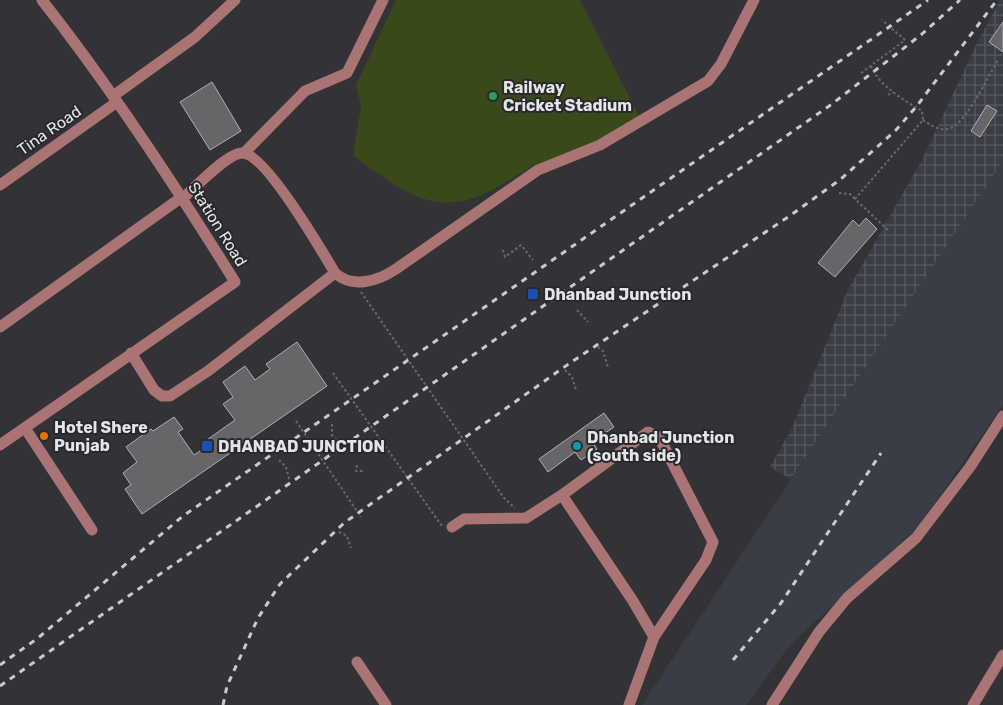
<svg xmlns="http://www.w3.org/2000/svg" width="1003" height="705" font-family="Rubik,sans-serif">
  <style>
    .built { fill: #3b3d46 }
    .industrial { fill: url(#industrial-grid) }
    .pitch { fill: #39491a }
    .building { fill: #686569; stroke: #b0aeb1 }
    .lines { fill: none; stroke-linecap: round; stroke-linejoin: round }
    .path { stroke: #6a6a6e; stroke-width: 2; stroke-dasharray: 2.5 2.5; stroke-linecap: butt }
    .minor { stroke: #aa7474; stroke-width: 11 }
    .rail { stroke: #c9cacc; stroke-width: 3; stroke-dasharray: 6 6; stroke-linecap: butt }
    .leisure-dot { fill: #2e9e5b; stroke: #29292d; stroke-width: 2 }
    .transit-dot { fill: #1a4fb4; stroke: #29292d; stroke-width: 2 }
    .food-dot { fill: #e8710a; stroke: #29292d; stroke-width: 2 }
    .culture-dot { fill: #0f9aa8; stroke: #29292d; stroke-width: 2 }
    .labels { text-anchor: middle; stroke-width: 4; stroke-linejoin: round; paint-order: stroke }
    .poi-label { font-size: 16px; font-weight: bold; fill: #e4e5e7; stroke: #29292d; text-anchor: start }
    .street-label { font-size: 16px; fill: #e4e5e7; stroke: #29292d }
  </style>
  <defs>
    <pattern id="industrial-grid" width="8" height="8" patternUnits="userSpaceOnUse" patternTransform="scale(1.25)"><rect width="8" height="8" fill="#3b3d46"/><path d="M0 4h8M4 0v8" fill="none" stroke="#575961"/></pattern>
  </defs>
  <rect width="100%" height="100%" fill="#333337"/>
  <!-- built -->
  <path class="built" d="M1003 160V405L918 527 790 645 746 705H642Z"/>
  <!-- industrial -->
  <path class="industrial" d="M1000 0H1003V161L791 479 770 467 792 428 848 290 923 158 977 43Z"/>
  <!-- pitch -->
  <path class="pitch" d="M396 0H580L639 116C621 126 604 138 586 147 570 154 552 158 536 165 503 181 478 206 439 202 407 199 378 172 353 156L361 106 356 85Z"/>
  <!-- building -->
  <g class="building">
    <path d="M1003 22V52L989 42Z"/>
    <path d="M212 82 241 131 210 150 180 102Z"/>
    <path d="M987 105 997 111 980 137 971 131Z"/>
    <path d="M866 218 877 229 835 277 818 263 853 220 859 226Z"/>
    <path d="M297 342 327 386 142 514 125 489 131 485 123 473 137 462 126 447 151 429 153 431 174 417 183 429 178 432 194 455 207 446 204 442 235 420 223 404 233 397 223 382 245 366 255 380 270 369 266 364Z"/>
    <path d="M604 413 614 427 592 442 597 449 581 460 575 452 548 472 539 459Z"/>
  </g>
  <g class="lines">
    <!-- path -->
    <g class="path">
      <path d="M871 66C879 86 904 100 922 111L923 120 855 199 889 231"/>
      <path d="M861 73 905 40 882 20"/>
      <path d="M888 95 893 92"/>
      <path d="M923 120C929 124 939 131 948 129 966 125 988 76 998 60"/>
      <path d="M839 193 850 194 855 199"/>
      <path d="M503 250 505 257 521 245 533 260"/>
      <path d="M361 292 504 498 515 508"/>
      <path d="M577 310 588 322"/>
      <path d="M598 347 603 351 608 367"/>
      <path d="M565 370 572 377 576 390"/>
      <path d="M333 373 442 526"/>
      <path d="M296 421 361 517"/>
      <path d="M332 424V435L340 444"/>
      <path d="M279 460 286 467 289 479"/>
      <path d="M357 465 356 471H365"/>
      <path d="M339 532 347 536 351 548"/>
    </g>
    <!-- minor -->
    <g class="minor">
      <path d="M113 96 195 37 235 0"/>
      <path d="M244 153 305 91 347 73 383 0"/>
      <path d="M0 185 117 102"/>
      <path d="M183 198C195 188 228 152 243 153 266 155 322 251 335 273 353 289 378 281 396 269L538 170 600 145 708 81 721 64 754 0"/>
      <path d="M0 327 182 197"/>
      <path d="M131 353 154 390 162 396H170L208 371 335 273"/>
      <path d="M25 428 92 530"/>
      <path d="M0 445 235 282C175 185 112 89 42 0"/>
      <path d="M452 527 464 519 526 518 562 495"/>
      <path d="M357 662 386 705"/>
      <path d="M629 705 654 637 706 560 713 542 659 437 648 432 562 495 633 601 654 637"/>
      <path d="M772 705 819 632 847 598 916 538 970 467 1003 416"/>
      <path d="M973 705 1003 655"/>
    </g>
    <!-- rail -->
    <g class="rail">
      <path d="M733 660 781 603 881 453"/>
      <path d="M0 665 38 638 183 516 928 0"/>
      <path d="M0 686 832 104 922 34 960 0"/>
      <path d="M223 705 227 686 258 618 280 584 344 523 570 363 791 215 841 179 896 130 916 107 997 0"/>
    </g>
  </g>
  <!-- markers -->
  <circle class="leisure-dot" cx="493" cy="96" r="5"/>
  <g class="transit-dot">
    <rect x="527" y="288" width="12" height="12" rx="2.5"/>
    <rect x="201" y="440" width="12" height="12" rx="2.5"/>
  </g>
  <circle class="food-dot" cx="44" cy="436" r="5"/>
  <circle class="culture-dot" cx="577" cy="446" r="5"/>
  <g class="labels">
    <!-- poi labels -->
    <g class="poi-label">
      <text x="503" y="93">Railway<tspan x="503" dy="18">Cricket Stadium</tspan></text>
      <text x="544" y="300">Dhanbad Junction</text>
      <text x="54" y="433">Hotel Shere<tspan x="54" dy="18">Punjab</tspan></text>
      <text x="587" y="443">Dhanbad Junction<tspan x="587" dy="18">(south side)</tspan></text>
      <text x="218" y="452">DHANBAD JUNCTION</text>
    </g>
    <!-- street labels -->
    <g class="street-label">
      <text transform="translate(49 130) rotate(-35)" y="6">Tina Road</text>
      <text transform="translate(218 224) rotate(58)" y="6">Station Road</text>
    </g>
  </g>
</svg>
